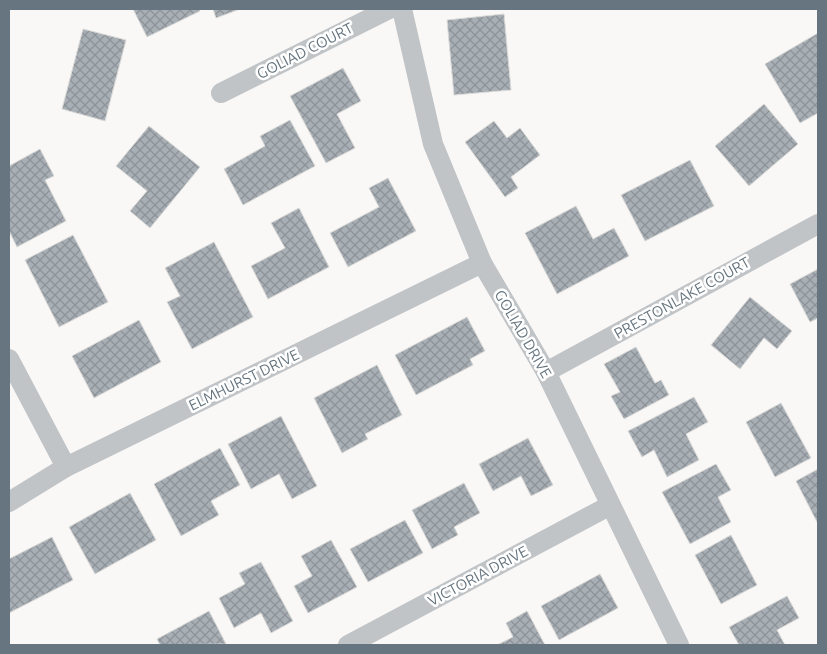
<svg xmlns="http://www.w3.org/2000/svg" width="827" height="654" font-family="Ubuntu,sans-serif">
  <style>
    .building { fill: url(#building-cross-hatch); stroke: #dadad9 }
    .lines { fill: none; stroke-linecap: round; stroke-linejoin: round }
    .minor { stroke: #c0c4c7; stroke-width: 20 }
    .labels { text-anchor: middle; stroke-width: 5; stroke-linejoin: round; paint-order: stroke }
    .street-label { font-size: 15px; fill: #66757f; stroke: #fff }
  </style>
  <defs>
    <pattern id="building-cross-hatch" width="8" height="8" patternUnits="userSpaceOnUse" patternTransform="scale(1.25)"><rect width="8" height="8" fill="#a8afb5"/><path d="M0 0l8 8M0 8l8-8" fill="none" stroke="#8d9398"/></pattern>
  </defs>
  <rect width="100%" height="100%" fill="#f9f8f6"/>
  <!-- building -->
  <g class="building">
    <path d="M133 9H199L200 11 147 37Z"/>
    <path d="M213 9H240L216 18Z"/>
    <path d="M504 14 511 90 454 95 447 20Z"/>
    <path d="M83 29 126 40 105 121 62 109Z"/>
    <path d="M818 33V113L800 123 765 64Z"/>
    <path d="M343 68 361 101 337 114 355 148 326 163 290 96Z"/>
    <path d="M764 104 798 144 749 186 715 146Z"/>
    <path d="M290 120 315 166 243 205 224 169 265 146 260 136Z"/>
    <path d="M494 121 507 138 520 128 540 155 511 177 518 188 505 197 465 142Z"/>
    <path d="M149 126 200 167 150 228 130 211 147 191 116 166Z"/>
    <path d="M40 149 54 176 45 180 66 221 17 247 9 231V166Z"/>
    <path d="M690 160 714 206 645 241 621 195Z"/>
    <path d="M388 178 416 231 348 267 330 233 379 207 369 188Z"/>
    <path d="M576 206 593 239 614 228 629 256 557 294 525 233Z"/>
    <path d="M299 208 329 267 268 299 251 266 285 248 271 223Z"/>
    <path d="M73 235 108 302 59 327 25 260Z"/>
    <path d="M214 242 253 317 192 349 167 302 180 296 165 268Z"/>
    <path d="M818 269V318L810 322 790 284Z"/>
    <path d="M750 297 792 331 777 349 764 338 740 369 711 345Z"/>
    <path d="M467 317 485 351 470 359 473 365 416 395 395 355Z"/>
    <path d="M139 320 161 362 94 398 72 356Z"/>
    <path d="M636 347 655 383 661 380 669 395 624 419 611 396 620 392 604 364Z"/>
    <path d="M377 365 402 415 365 434 368 439 342 453 314 398Z"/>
    <path d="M694 397 708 422 686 434 699 460 667 477 654 450 642 457 628 431Z"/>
    <path d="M781 403 811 458 775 477 746 422Z"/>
    <path d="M281 416 317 486 292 499 279 474 251 489 228 444Z"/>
    <path d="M528 438 553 485 531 496 521 476 493 491 479 464Z"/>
    <path d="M220 448 240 485 211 501 219 515 181 536 154 484Z"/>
    <path d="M716 464 731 490 718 497 731 522 690 544 662 492Z"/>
    <path d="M818 469V524L796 481Z"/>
    <path d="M464 483 480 513 454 527 458 535 432 549 412 510Z"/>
    <path d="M130 493 156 540 95 574 69 527Z"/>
    <path d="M405 520 423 553 368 582 350 549Z"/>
    <path d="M731 535 757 585 721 604 695 555Z"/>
    <path d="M52 537 73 580 9 613V559Z"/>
    <path d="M331 540 357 587 308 613 294 586 312 576 301 556Z"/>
    <path d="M261 562 293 621 271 633 261 613 234 628 219 598 245 584 239 573Z"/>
    <path d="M600 574 618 608 559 640 541 606Z"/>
    <path d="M787 596 799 618 777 630 785 645H739L729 627Z"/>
    <path d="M209 611 226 644 160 645 157 639Z"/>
    <path d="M527 611 545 645H497L513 637 506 623Z"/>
  </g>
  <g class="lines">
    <!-- minor -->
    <g class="minor">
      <path d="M402 9 433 144 482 263 546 372 679 645"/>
      <path d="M221 93 389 9"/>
      <path d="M9 359 66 467"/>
      <path d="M546 372 818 224"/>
      <path d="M9 502 66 467 482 263"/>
      <path d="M348 645 609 506"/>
    </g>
  </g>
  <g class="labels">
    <!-- street labels -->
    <g class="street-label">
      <text transform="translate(305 51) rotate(-27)" y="5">GOLIAD COURT</text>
      <text transform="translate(682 298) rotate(-29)" y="5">PRESTONLAKE COURT</text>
      <text transform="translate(523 334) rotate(60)" y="5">GOLIAD DRIVE</text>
      <text transform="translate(244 380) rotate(-26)" y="5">ELMHURST DRIVE</text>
      <text transform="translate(478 576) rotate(-28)" y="5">VICTORIA DRIVE</text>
    </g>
  </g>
  <!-- border -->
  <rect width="827" height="654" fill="none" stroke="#66757f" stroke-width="20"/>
</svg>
